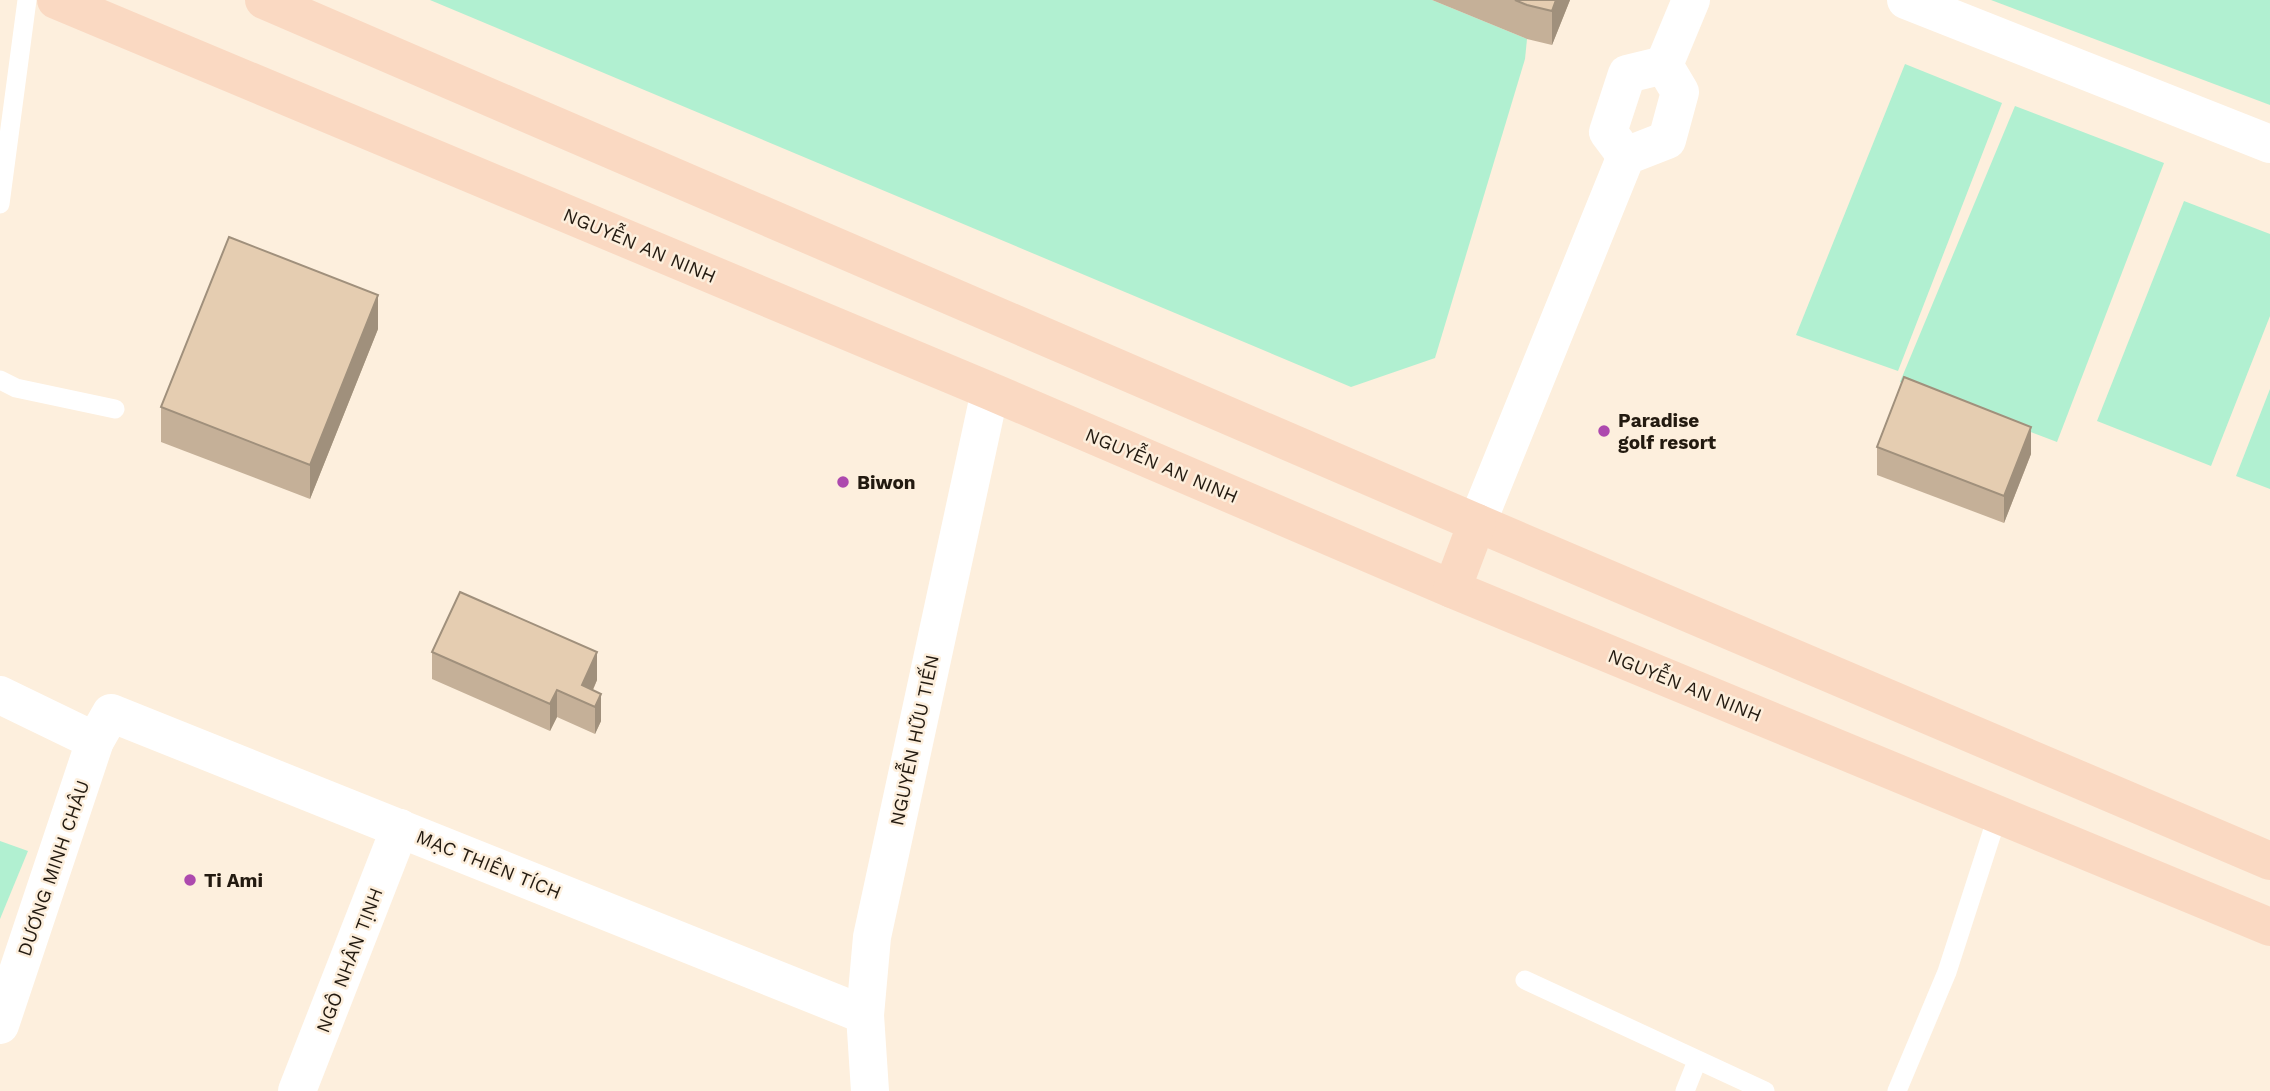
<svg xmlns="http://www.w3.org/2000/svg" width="2270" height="1091" font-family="'Work Sans',sans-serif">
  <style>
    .green { fill: #b1f0d1 }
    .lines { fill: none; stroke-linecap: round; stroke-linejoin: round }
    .lane { stroke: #fff; stroke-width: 19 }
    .street { stroke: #fff; stroke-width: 38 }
    .primary { stroke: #fad9c2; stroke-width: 38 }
    .wall { fill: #c5b098 }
    .shaded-wall { fill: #a0907c }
    .building { fill: #e5cdb1; stroke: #a0907c; stroke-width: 2 }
    .poi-dot { fill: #ad49ae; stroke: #fdefdd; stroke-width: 2.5 }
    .labels { text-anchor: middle; stroke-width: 5; stroke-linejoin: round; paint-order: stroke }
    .street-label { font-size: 19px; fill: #231a10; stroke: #fdefdd }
    .poi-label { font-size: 19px; font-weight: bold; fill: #231a10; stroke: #fdefdd; text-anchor: start }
  </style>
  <rect width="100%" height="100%" fill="#fdefdd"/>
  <!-- green -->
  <g class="green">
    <path d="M430 0H1432L1527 39 1525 59 1435 358 1351 387Z"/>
    <path d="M1991 0H2270V105Z"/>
    <path d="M1905 64 2002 103 1898 371 1796 335Z"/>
    <path d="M2015 106 2164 163 2057 442 1900 382Z"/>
    <path d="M2184 201 2270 234V316L2211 466 2097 421Z"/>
    <path d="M2270 389V489L2236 476Z"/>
    <path d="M0 841 28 851 0 919Z"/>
  </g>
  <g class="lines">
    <!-- lane -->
    <g class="lane">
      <path d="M0 204 27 0"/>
      <path d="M0 380 16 388 115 409"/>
      <path d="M1525 980 1765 1091"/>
      <path d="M1685 1091 1697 1061"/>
      <path d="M1897 1091 1947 972 1998 814"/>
    </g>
    <!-- street -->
    <g class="street">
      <path d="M1906 0 2270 144"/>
      <path d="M1664 65 1691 0"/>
      <path d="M1626 156 1608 132 1627 74 1664 65"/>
      <path d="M1477 523 1626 156 1667 140 1680 92 1664 65"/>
      <path d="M0 695 95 741"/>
      <path d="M0 1025 95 741 111 713 865 1015"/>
      <path d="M297 1091 400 828"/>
      <path d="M870 1091 865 1015 872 937 990 391"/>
    </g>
    <!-- primary -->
    <g class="primary">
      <path d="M56 0 990 391 1452 589 2270 927"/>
      <path d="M264 0 1477 523 2270 861"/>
      <path d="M1452 589 1477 523"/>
    </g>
  </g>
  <!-- wall -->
  <g class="wall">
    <path d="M1432 0H1570L1552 45 1527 39Z"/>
    <path d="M378 329 310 499 161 442V407Z"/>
    <path d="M1877 447 2031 454 2004 523 1877 475Z"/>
    <path d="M432 652 597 680 593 690 601 721 595 734 557 717 550 731 432 679Z"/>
  </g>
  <!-- shaded-wall -->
  <g class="shaded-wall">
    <path d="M1556 0H1570L1552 45V11Z"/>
    <path d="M378 295V329L310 499V465Z"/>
    <path d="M2031 427V454L2004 523V496Z"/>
    <path d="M597 652V680L587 703 582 685Z"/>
    <path d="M557 690V717L550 731V704Z"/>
    <path d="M601 694V721L595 734V707Z"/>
  </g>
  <!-- building -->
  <g class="building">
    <path d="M1515 0H1556L1552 11 1527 5Z"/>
    <path d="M229 237 378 295 310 465 161 407Z"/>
    <path d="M1904 377 2031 427 2004 496 1877 447Z"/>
    <path d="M460 592 597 652 582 685 601 694 595 707 557 690 550 704 432 652Z"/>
  </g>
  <!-- markers -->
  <g class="poi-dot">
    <circle cx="1604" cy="431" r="7"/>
    <circle cx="843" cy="482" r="7"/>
    <circle cx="190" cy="880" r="7"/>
  </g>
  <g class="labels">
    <!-- street labels -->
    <g class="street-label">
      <text transform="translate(640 245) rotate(23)" y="7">NGUYỄN AN NINH</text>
      <text transform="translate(1162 465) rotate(23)" y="7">NGUYỄN AN NINH</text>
      <text transform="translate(1685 685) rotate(22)" y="7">NGUYỄN AN NINH</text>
      <text transform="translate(914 740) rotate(-78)" y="7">NGUYỄN HỮU TIẾN</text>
      <text transform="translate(489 864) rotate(22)" y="7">MẠC THIÊN TÍCH</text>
      <text transform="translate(53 868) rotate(-71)" y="7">DƯƠNG MINH CHÂU</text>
      <text transform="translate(349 960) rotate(-69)" y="7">NGÔ NHÂN TỊNH</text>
    </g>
    <!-- poi labels -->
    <g class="poi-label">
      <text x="1618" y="427">Paradise<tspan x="1618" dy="22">golf resort</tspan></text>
      <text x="857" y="489">Biwon</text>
      <text x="204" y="887">Ti Ami</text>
    </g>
  </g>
</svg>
